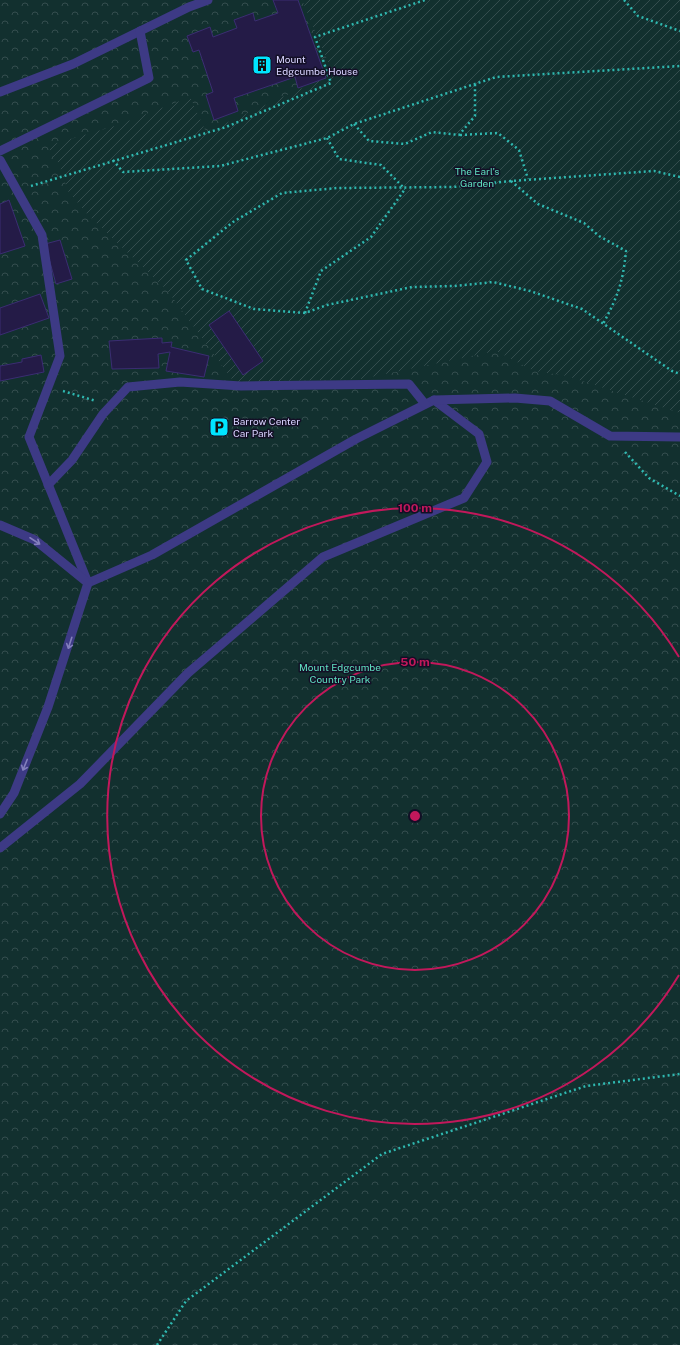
<svg xmlns="http://www.w3.org/2000/svg" width="680" height="1345" font-family="'Public Sans',sans-serif">
  <style>
    .park { fill: url(#park-crowns) }
    .garden { fill: url(#garden-furrows) }
    .building { fill: #241b47; stroke: #3b2d73 }
    .lines { fill: none; stroke-linecap: round; stroke-linejoin: round }
    .path { stroke: #2fb8b0; stroke-width: 2.5; stroke-dasharray: 2 3; stroke-linecap: butt }
    .service { stroke: #3d3a85; stroke-width: 9 }
    .oneway { stroke: #837fbc }
    .ring { fill: none; stroke: #c2185b; stroke-width: 2 }
    .labels { text-anchor: middle; stroke-width: 3; stroke-linejoin: round; paint-order: stroke }
    .poi-label { font-size: 10px; fill: #d9d4ff; stroke: #130f26; text-anchor: start }
    .park-label { font-size: 10px; fill: #5fe0c0; stroke: #130f26 }
    .centre { fill: #c2185b; stroke: #130f26; stroke-width: 2 }
    .ring-label { font-size: 12px; text-anchor: middle; font-weight: bold; fill: #c2185b; stroke: #130f26; stroke-width: 3; stroke-linejoin: round; paint-order: stroke }
  </style>
  <defs>
    <pattern id="park-crowns" width="20" height="18" patternUnits="userSpaceOnUse"><rect width="20" height="18" fill="#12302f"/><path d="M2 6a3 3 0 1 1 6 0M12 15a3 3 0 1 1 6 0" fill="none" stroke="#344d4e"/></pattern>
    <pattern id="garden-furrows" width="10" height="10" patternUnits="userSpaceOnUse"><rect width="10" height="10" fill="#12302f"/><path d="M-1 1l2-2M0 10L10 0M9 11l2-2" fill="none" stroke="#344d4e"/></pattern>
  </defs>
  <rect width="100%" height="100%" fill="#130f26"/>
  <!-- park -->
  <rect class="park" x="0" y="0" width="680" height="1345"/>
  <!-- garden -->
  <path class="garden" d="M302 0H680V413L567 376 534 371 496 351 361 379 234 382 167 290 88 215 68 191 59 164 47 146 118 125 190 97 206 132 333 74Z"/>
  <!-- building -->
  <g class="building">
    <path d="M273 0H298L326 78 298 88 295 77 234 98 238 111 214 120 206 95 213 92 199 50 193 52 187 36 210 27 213 37 237 28 234 20 253 13 255 21 278 13Z"/>
    <path d="M9 200 25 246 0 254V204Z"/>
    <path d="M60 240 72 279 56 284 45 244Z"/>
    <path d="M40 294 49 318 0 335V308Z"/>
    <path d="M229 311 263 361 243 375 209 325Z"/>
    <path d="M162 338V343L172 342 171 347 209 356 204 377 166 371 170 352 158 354 159 368 112 369 109 341Z"/>
    <path d="M41 355 44 372 0 381V366L22 362V359Z"/>
  </g>
  <g class="lines">
    <!-- path -->
    <g class="path">
      <path d="M624 0 638 16 680 31"/>
      <path d="M354 124 369 141 405 144 432 132 459 135 475 116V84"/>
      <path d="M460 135 498 133 519 150 528 179"/>
      <path d="M327 138 339 159 381 165 405 189"/>
      <path d="M113 160 123 172 220 166 327 138 354 124 496 77 680 66"/>
      <path d="M680 177 654 171 511 181 453 187 337 188 282 193 233 222 186 260 202 289 254 309 305 313 327 305 412 287 455 286 493 282 530 291 582 309 672 371 680 374"/>
      <path d="M511 181 538 204 584 223 599 236 626 251C623 282 618 296 603 324"/>
      <path d="M31 186 226 127 331 83 315 37 425 0"/>
      <path d="M305 313 321 271 371 237 405 189"/>
      <path d="M63 391 96 401"/>
      <path d="M625 452 649 478 680 496"/>
      <path d="M157 1345 186 1301 382 1154 586 1086 680 1074"/>
    </g>
    <!-- service -->
    <g class="service">
      <path d="M0 92 73 64 189 7 208 0"/>
      <path d="M0 151 149 78 140 31"/>
      <path d="M0 160 42 235 60 356 29 437 88 583 152 555 356 439 434 400 479 434 487 462 464 498 323 557 188 673 80 784 0 848"/>
      <path d="M434 400 515 398 550 401 610 436 680 437"/>
      <path d="M48 485 72 460 103 414 128 387 180 382 241 386 409 384 425 404"/>
      <path d="M0 525 35 540 88 583 48 707 14 793 0 814"/>
    </g>
  </g>
  <!-- one-way arrows -->
  <defs><path id="oneway-shaft" d="M-6 0H5M1.5-3L5.5 0L1.5 3" fill="none" stroke-width="1.6" stroke-linecap="round" stroke-linejoin="round"/></defs>
  <g class="oneway">
    <use href="#oneway-shaft" transform="translate(35 541) rotate(33)"/>
    <use href="#oneway-shaft" transform="translate(70 643) rotate(108)"/>
    <use href="#oneway-shaft" transform="translate(25 765) rotate(112)"/>
  </g>
  <!-- distance rings -->
  <g class="ring">
    <circle cx="415" cy="816" r="154"/>
    <path d="M679 975A308 308 0 1 1 679 657"/>
  </g>
  <!-- icons -->
  <defs>
    <g id="building-square" transform="scale(1)"><rect x="-9" y="-9" width="18" height="18" rx="4" fill="#00e5ff" stroke="#130f26"/><path d="M-4-6H4V6H1V3H-1V6H-4ZM-2.5-4.3h1.7v1.8h-1.7ZM.8-4.3h1.7v1.8H.8ZM-2.5-1h1.7V.8h-1.7ZM.8-1h1.7V.8H.8Z" fill="#111"/></g>
    <g id="parking-square" transform="scale(1)"><rect x="-9" y="-9" width="18" height="18" rx="4" fill="#00e5ff" stroke="#130f26"/><path d="M-3.5-5.5H1a3.5 3.5 0 0 1 0 7H-1V5.5H-3.5ZM-1-3.4V-.6H.8a1.4 1.4 0 0 0 0-2.8Z" fill="#111"/></g>
  </defs>
  <g fill-rule="evenodd">
    <use href="#building-square" x="262" y="65"/>
    <use href="#parking-square" x="219" y="427"/>
  </g>
  <g class="labels">
    <!-- poi labels -->
    <g class="poi-label">
      <text x="276" y="63">Mount<tspan x="276" dy="12">Edgcumbe House</tspan></text>
      <text x="233" y="425">Barrow Center<tspan x="233" dy="12">Car Park</tspan></text>
    </g>
    <!-- park labels -->
    <g class="park-label">
      <text x="477" y="175">The Earl's<tspan x="477" dy="12">Garden</tspan></text>
      <text x="340" y="671">Mount Edgcumbe<tspan x="340" dy="12">Country Park</tspan></text>
    </g>
  </g>
  <circle cx="415" cy="816" r="6" class="centre"/>
  <g class="ring-label">
    <text x="415" y="512">100 m</text>
    <text x="415" y="666">50 m</text>
  </g>
</svg>
